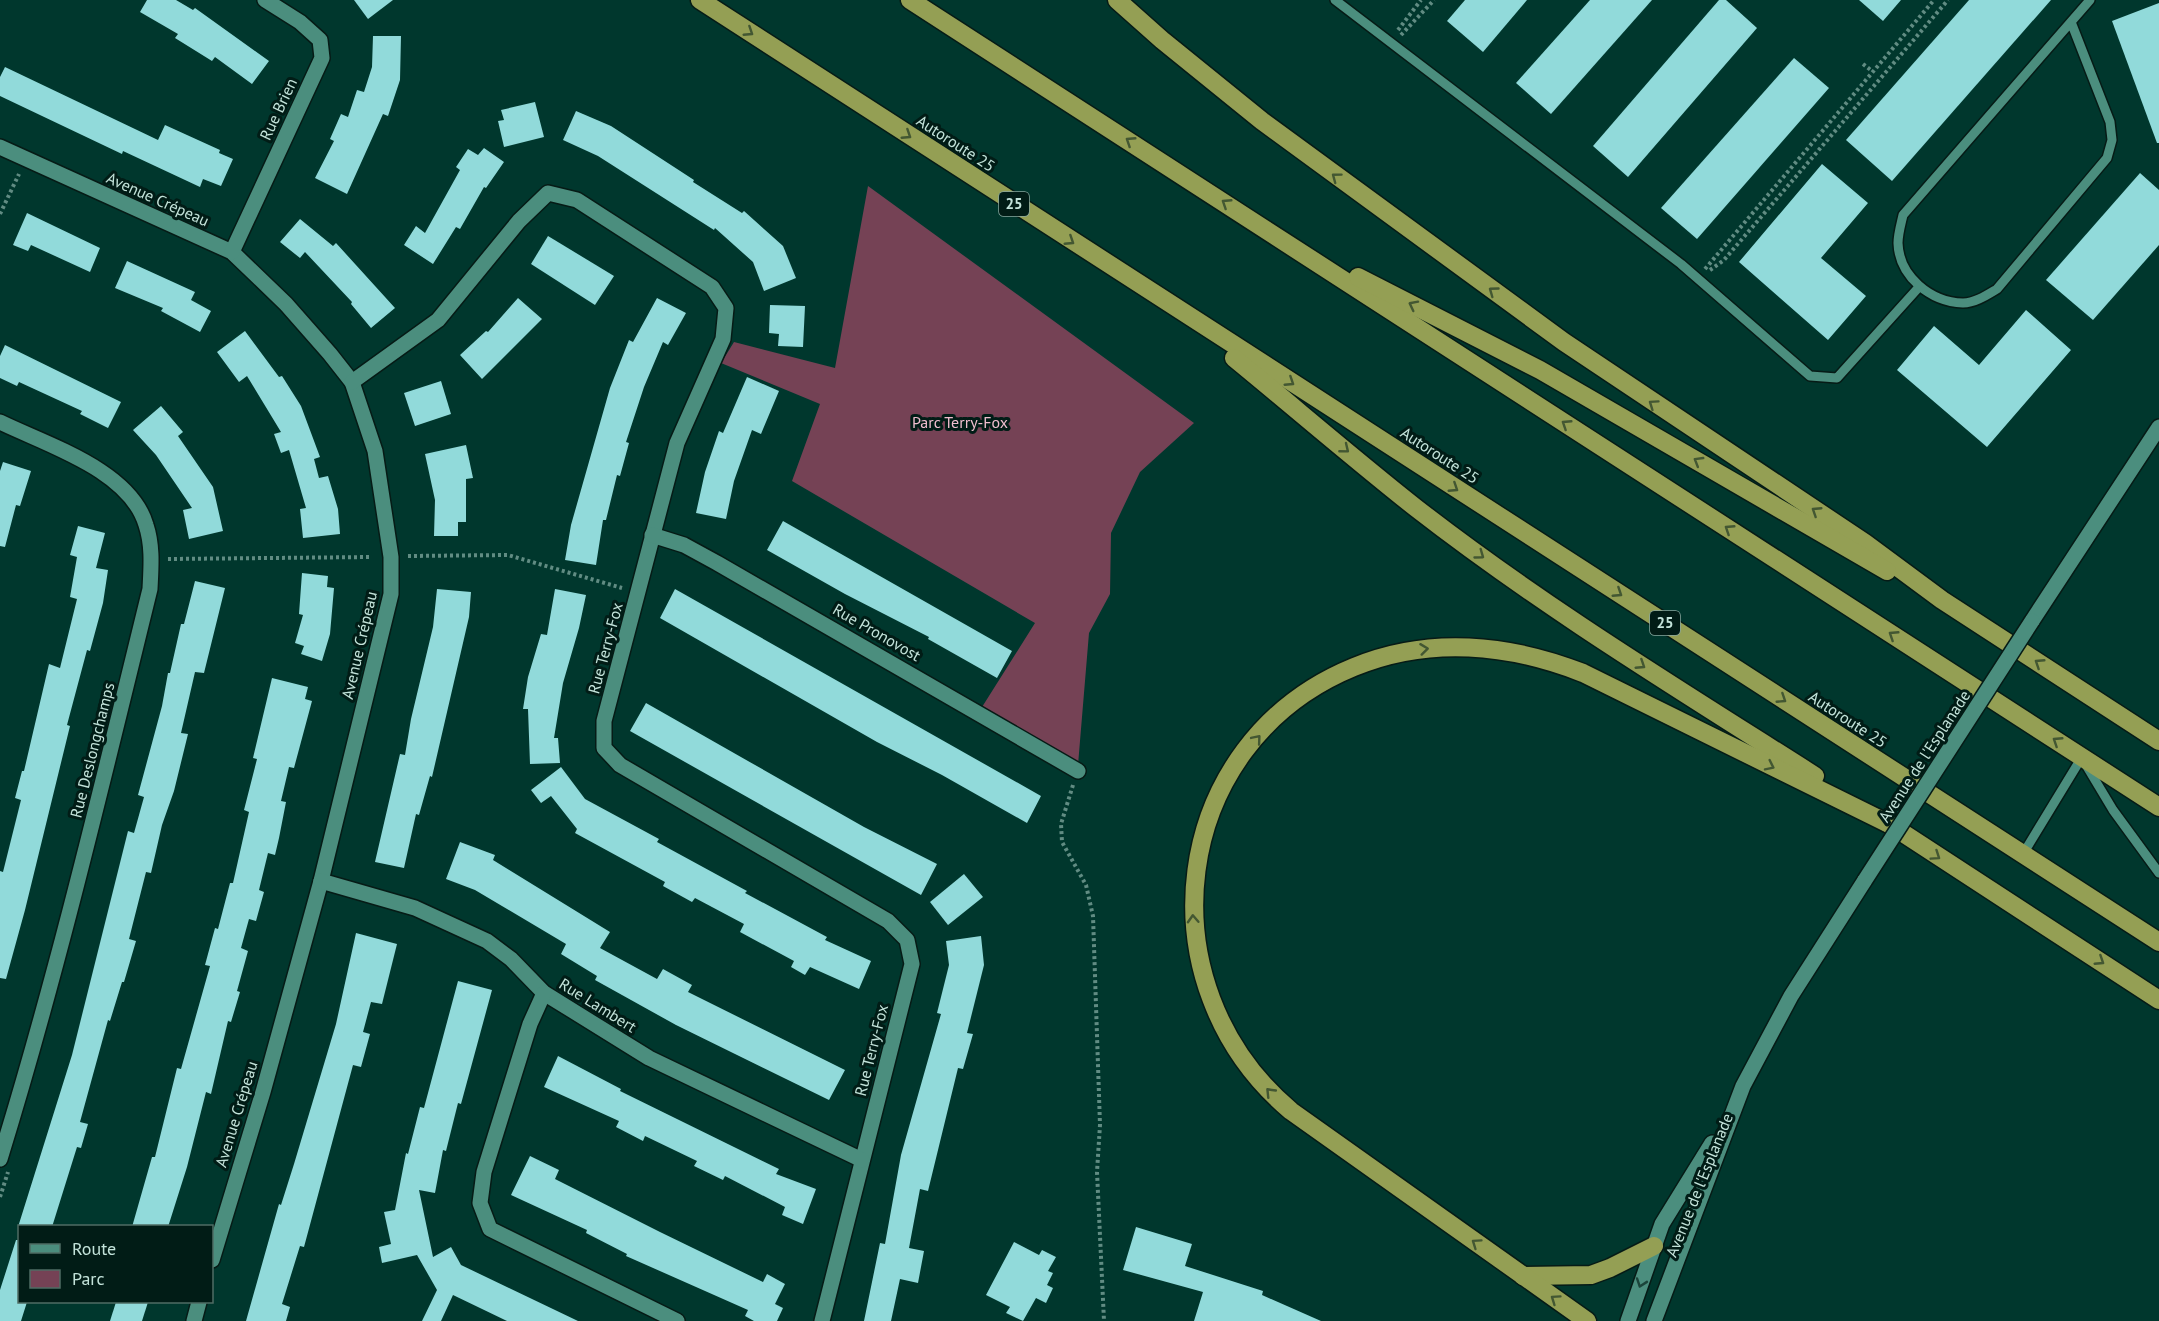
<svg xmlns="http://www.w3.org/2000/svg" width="2159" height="1321" font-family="'PT Sans',sans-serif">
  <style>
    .green { fill: #754255 }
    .building { fill: #91dada }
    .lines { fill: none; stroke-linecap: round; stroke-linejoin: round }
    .lane-casing { stroke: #061b16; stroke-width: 12 }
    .street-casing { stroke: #061b16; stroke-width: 18 }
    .secondary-casing { stroke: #061b16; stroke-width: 18 }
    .highway-casing { stroke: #061b16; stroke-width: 21 }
    .path { stroke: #618c83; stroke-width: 4; stroke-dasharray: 3 3; stroke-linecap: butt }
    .lane { stroke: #4b8e7e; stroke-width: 9 }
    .street { stroke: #4b8e7e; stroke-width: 15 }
    .secondary { stroke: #4b8e7e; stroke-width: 15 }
    .highway { stroke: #949f54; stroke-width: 18 }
    .secondary-bridge-casing { stroke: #061b16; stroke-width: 18; stroke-linecap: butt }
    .secondary-bridge { stroke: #4b8e7e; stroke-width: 15 }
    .oneway { stroke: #435732 }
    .oneway2 { stroke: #1b443a }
    .labels { text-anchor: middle; stroke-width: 6; stroke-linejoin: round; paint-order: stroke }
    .shield { fill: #011c16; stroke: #89a79f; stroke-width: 1.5 }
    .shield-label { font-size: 15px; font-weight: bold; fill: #c3e3da }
    .street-label { font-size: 16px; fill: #c3e3da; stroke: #011c16 }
    .park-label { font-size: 16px; fill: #f0becf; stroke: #011c16 }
  </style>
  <rect width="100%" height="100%" fill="#00372d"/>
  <!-- green -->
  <path class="green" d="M868 186 1194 423 1140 472 1111 533 1110 594 1089 633 1078 765 977 715 1035 623 792 481 820 404 721 363 734 342 835 368Z"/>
  <!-- building -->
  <g class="building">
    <path d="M147 0H176L193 10 195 8 269 61 252 84 215 57 212 61 175 38 178 34 140 12Z"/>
    <path d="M354 0H393L368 19Z"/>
    <path d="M1465 0H1527L1483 52 1447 21Z"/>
    <path d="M1590 0H1652L1551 114 1516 83Z"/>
    <path d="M1719 0H1726L1757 28 1628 177 1593 146Z"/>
    <path d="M1859 0H1901L1883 21Z"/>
    <path d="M1969 0H2051L1892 181 1846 140Z"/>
    <path d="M2159 3V143H2157L2112 21Z"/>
    <path d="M373 36H401L400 80 388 116 383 114 347 194 315 178 334 141 330 139 341 114 348 117 357 90 364 92 372 67Z"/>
    <path d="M1794 58 1829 88 1697 239 1661 208Z"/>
    <path d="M5 67 158 140 165 125 220 150 219 153 233 159 221 186 203 179 200 187 123 151 122 154 0 96V77Z"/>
    <path d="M535 102 544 137 504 147 498 121 504 120 501 110Z"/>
    <path d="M576 111 611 126 694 180 693 182 742 213 744 211 783 246 796 278 764 291 753 262 715 228 714 230 598 156 563 140Z"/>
    <path d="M484 148 504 162 486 188 484 187 460 229 456 227 433 264 404 245 416 226 425 233 460 170 456 167 468 149 478 155Z"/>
    <path d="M1822 164 1868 203 1821 258 1866 296 1828 340 1739 262Z"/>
    <path d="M2140 173 2159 190V245L2093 320 2046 280Z"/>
    <path d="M27 213 100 248 90 272 31 245 28 251 13 245Z"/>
    <path d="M300 219 333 246 336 243 395 308 371 328 351 304 352 302 305 252 300 258 280 242Z"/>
    <path d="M548 236 614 276 595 305 531 264Z"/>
    <path d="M127 261 195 292 191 300 211 311 200 332 161 311 163 308 115 288Z"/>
    <path d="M518 298 542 319 482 379 460 355 486 331 488 332Z"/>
    <path d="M657 298 686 313 668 345 663 342 644 387 626 442 629 443 620 476 617 475 606 520H603L596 565 565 560 571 525 610 388 629 340 633 342Z"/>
    <path d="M770 305 805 306 803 347 778 346 779 334 769 333Z"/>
    <path d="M2026 310 2071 350 1987 447 1897 370 1934 326 1979 365Z"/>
    <path d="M245 331 279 377 282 376 301 406 320 457 314 459 319 478 328 476 338 509 340 534 303 538 300 509 306 508 289 450 281 453 274 434 281 432 247 376 239 382 217 352Z"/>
    <path d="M5 345 121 402 108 428 80 414 82 411 19 382 17 386 0 378V356Z"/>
    <path d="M747 377 779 391 761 434 752 430 734 481 726 519 696 513 705 472 719 431 723 433Z"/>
    <path d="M441 381 451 414 415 426 404 393Z"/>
    <path d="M161 406 183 432 178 436 213 487 223 531 189 539 183 510 192 508 156 455 133 430Z"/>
    <path d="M466 445 473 478 466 479V522H458V536H434L435 500 425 454Z"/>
    <path d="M3 462 31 471 20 506 16 505 5 547 0 546V471Z"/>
    <path d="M783 521 1012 651 997 678 928 639 929 637 845 594 767 550Z"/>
    <path d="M78 526 105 533 96 568 108 570 103 603 90 651 87 650 67 725 70 726 25 910 6 979 0 978V871L3 872 21 800 15 798 22 771H24L49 664 60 668 77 599 70 597 77 557 70 555Z"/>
    <path d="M302 573 328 576 327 587 334 588 330 634 322 661 301 654 304 646 295 643 303 615 299 614Z"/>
    <path d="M195 581 225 588 204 673 195 672 181 733 188 734 174 791 162 825 151 873 146 872 129 939 136 941 124 982H122L110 1021 108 1020 80 1122 88 1124 81 1148 77 1147 52 1227H18L72 1055 128 831 134 833 144 797 138 795 162 706 168 673H170L181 624H184Z"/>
    <path d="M437 589 471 592 469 617 432 777 430 776 419 815 416 814 404 868 375 862 400 754 405 755 411 719 433 627Z"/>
    <path d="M555 589 586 595 579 628 563 683 554 738H558L560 763 530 764 528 709H523L528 677 541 634 547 635Z"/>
    <path d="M675 589 1041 796 1027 823 942 775 877 742 660 618Z"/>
    <path d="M272 678 308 687 305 699 312 701 294 768 289 767 281 801 286 802 279 838 275 855 268 853 259 890 264 892 256 921 249 919 241 948 248 951 237 991 240 992 231 1022 228 1021 211 1094 206 1092 187 1167 168 1227H132L152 1157H155L177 1068 181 1069 210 966 205 965 215 928 218 929 230 883H233L249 812 244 810 257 759 253 758Z"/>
    <path d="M646 703 864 827 937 864 921 895 630 731Z"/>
    <path d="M561 767 585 799 659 839 657 842 747 891 745 893 827 937 825 940 871 961 859 989 810 967 805 975 791 967 794 961 740 932 744 924 695 898 692 902 663 886 665 882 575 833 577 829 551 796 541 803 531 790Z"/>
    <path d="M460 842 495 855 493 860 610 932 600 948 657 979 663 969 692 985 688 992 845 1070 829 1100 676 1025 595 980 597 976 561 954 566 944 475 890 446 879Z"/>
    <path d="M964 874 983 897 948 925 930 902Z"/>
    <path d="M356 933 397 944 382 1004 371 1002 363 1032 370 1034 361 1067 353 1065 304 1247 300 1246 282 1304 290 1307 286 1321H246L279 1204 281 1205 294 1164 336 1024Z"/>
    <path d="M981 936 984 965 967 1033 973 1034 963 1069 958 1068 928 1191 920 1189 909 1248 924 1251 918 1283 900 1279 891 1321H864L880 1243 885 1244 901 1155 941 1014 937 1013 949 965 946 941Z"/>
    <path d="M458 981 492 990 461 1104 458 1103 446 1151 443 1150 435 1193 419 1190 433 1257 451 1247 461 1265 578 1321H507L453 1295 441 1321H422L437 1290 417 1255 382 1263 379 1247 391 1244 384 1212 395 1210 406 1153 408 1154 420 1107 424 1108Z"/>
    <path d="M558 1056 621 1089 620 1091 779 1169 776 1174 816 1189 803 1224 782 1215 785 1207 725 1176 723 1180 694 1166 697 1161 645 1136 643 1141 616 1127 619 1121 544 1087Z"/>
    <path d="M530 1156 559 1170 555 1179 660 1232 763 1282 767 1274 785 1284 775 1304 783 1308 777 1321H754L745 1316 748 1310 626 1256 627 1254 586 1233 587 1230 511 1195Z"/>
    <path d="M1136 1227 1192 1244 1185 1266 1263 1291 1262 1295 1321 1321H1194L1203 1292 1123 1270Z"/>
    <path d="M16 1240H20V1302H27L21 1321H0V1290Z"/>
    <path d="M1014 1242 1039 1255 1042 1250 1056 1257 1048 1271 1053 1273 1047 1285 1053 1288 1046 1303 1036 1298 1023 1321 1006 1313 1010 1307 986 1295Z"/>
    <path d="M116 1302H148L142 1321H110Z"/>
  </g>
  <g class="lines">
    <!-- lane casing -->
    <g class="lane-casing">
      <g id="lane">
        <path d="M1335 0 1681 264 1810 376 1837 378 1919 287"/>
        <path d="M2071 22 2110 122 2112 140 2107 158 1997 289C1987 295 1975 303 1963 303 1930 302 1899 276 1898 243 1898 234 1901 224 1903 215L2090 0"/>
        <path d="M2086 765 2113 810 2159 873"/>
        <path d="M2023 854 2082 757"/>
      </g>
    </g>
    <!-- street casing -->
    <g class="street-casing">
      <g id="street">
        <path d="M0 147 232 252 286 304 330 354 352 382 375 451 391 557V594L321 881 263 1092 212 1260"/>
        <path d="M232 252 322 58 320 40 300 22 265 0"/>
        <path d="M352 382 438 320 519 221 548 193 577 200 712 287 726 308 723 339 677 443 604 721V748L620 765 888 921 907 940 912 964 822 1321"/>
        <path d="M0 422C47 445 130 470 146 525 153 546 151 568 150 589 103 780 58 971 0 1159"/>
        <path d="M652 535 684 545 717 563 1078 771"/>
        <path d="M321 881 415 908 487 941 511 959 544 993 649 1058 862 1160"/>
        <path d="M544 993 530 1024 484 1172 480 1203 490 1229 677 1321"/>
        <path d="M194 1321 199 1302"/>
      </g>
    </g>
    <!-- secondary casing -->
    <g class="secondary-casing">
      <g id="secondary">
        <path d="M2032 621 2159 427"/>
        <path d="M1628 1321 1662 1224 1712 1143"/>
        <path d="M1654 1321 1743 1086 1791 996 1865 880"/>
      </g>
    </g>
    <!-- highway casing -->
    <g class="highway-casing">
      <g id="highway">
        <path d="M700 0 2159 942"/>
        <path d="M910 0 2159 807"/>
        <path d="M1117 0 1162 40 1262 121 1564 342 1865 543 1942 600 2159 741"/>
        <path d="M1358 277 1540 370 1887 571"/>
        <path d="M1234 358C1295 408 1354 459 1416 508 1542 606 1680 690 1815 776"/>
        <path d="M1883 820 2159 1000"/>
        <path d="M1523 1276 1591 1275 1610 1268 1654 1246"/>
        <path d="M1587 1321 1291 1111C1141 985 1168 743 1354 667 1429 636 1509 644 1583 673L1887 823"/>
      </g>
    </g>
    <!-- path -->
    <g class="path">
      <path d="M1398 30 1421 0"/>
      <path d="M1401 35 1434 0"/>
      <path d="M1863 64 1872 71"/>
      <path d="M0 214 19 174"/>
      <path d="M1705 269 1934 0"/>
      <path d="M1710 270 1724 260 1948 0"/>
      <path d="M408 556 508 555 622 588"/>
      <path d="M168 559 372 557"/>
      <path d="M1073 785 1061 824 1062 842 1086 885 1093 916 1100 1125 1097 1172 1104 1321"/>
      <path d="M0 1197 8 1172"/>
    </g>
    <!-- lane -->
    <use href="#lane" class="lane"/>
    <!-- street -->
    <use href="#street" class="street"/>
    <!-- secondary -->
    <use href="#secondary" class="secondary"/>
    <!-- highway -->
    <use href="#highway" class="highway"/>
    <!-- secondary-bridge casing -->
    <g class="secondary-bridge-casing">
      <path id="secondary-bridge" d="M1865 880 2032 621"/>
    </g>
    <!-- secondary-bridge -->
    <use href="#secondary-bridge" class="secondary-bridge"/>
  </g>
  <!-- one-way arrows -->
  <defs><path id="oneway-chevron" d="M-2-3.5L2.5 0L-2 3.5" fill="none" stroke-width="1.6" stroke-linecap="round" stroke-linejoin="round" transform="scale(1.5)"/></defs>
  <g class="oneway">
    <use href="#oneway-chevron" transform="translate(749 32) rotate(33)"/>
    <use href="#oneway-chevron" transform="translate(907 135) rotate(33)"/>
    <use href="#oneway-chevron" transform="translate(1130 141) rotate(-147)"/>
    <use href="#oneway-chevron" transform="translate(1336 177) rotate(-143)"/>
    <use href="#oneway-chevron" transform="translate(1226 203) rotate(-147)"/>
    <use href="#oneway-chevron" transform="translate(1070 241) rotate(33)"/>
    <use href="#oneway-chevron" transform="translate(1493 291) rotate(-144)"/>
    <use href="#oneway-chevron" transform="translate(1413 305) rotate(-153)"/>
    <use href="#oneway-chevron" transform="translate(1290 382) rotate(33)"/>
    <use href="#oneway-chevron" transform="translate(1653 404) rotate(-145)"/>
    <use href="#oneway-chevron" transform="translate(1566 424) rotate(-147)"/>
    <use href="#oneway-chevron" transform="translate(1345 449) rotate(39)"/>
    <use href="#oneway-chevron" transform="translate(1698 461) rotate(-149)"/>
    <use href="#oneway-chevron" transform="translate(1454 488) rotate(33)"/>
    <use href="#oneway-chevron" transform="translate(1816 511) rotate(-147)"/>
    <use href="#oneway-chevron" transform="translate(1729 529) rotate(-147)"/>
    <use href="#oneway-chevron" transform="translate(1480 555) rotate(36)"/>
    <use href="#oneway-chevron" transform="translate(1618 593) rotate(33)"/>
    <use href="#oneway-chevron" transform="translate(1893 635) rotate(-147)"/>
    <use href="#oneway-chevron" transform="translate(1424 649) rotate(-7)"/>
    <use href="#oneway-chevron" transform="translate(2039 663) rotate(-147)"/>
    <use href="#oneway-chevron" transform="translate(1641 665) rotate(33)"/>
    <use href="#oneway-chevron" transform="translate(1782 699) rotate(33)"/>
    <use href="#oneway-chevron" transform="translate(1257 739) rotate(-50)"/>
    <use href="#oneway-chevron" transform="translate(2057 741) rotate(-147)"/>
    <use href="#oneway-chevron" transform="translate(1770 766) rotate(26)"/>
    <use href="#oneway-chevron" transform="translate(1936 856) rotate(34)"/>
    <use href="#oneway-chevron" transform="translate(1193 919) rotate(-93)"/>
    <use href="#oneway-chevron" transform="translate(2100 961) rotate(33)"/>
    <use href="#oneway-chevron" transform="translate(1270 1092) rotate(-134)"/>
    <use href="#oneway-chevron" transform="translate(1476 1243) rotate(-145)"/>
    <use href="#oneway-chevron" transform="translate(1555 1299) rotate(-145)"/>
  </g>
  <use class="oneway2" href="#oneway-chevron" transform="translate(1641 1283) rotate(109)"/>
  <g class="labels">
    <!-- shield labels -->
    <g class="shield">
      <rect x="999" y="192" width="30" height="24" rx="4.5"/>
      <rect x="1650" y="611" width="30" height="24" rx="4.5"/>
    </g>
    <g class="shield-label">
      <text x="1014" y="209">25</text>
      <text x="1665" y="628">25</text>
    </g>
    <!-- street labels -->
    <g class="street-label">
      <text transform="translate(278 109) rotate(-65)" y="6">Rue Brien</text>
      <text transform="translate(956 143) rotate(33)" y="6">Autoroute 25</text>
      <text transform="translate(158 199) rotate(24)" y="6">Avenue Crépeau</text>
      <text transform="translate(1440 455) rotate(33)" y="6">Autoroute 25</text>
      <text transform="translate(877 632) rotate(30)" y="6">Rue Pronovost</text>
      <text transform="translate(359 645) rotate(-77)" y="6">Avenue Crépeau</text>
      <text transform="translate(605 648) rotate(-75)" y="6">Rue Terry-Fox</text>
      <text transform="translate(1848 719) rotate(33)" y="6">Autoroute 25</text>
      <text transform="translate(92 750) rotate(-76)" y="6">Rue Deslongchamps</text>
      <text transform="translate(1924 756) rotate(-57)" y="6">Avenue de l'Esplanade</text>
      <text transform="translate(598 1005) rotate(32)" y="6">Rue Lambert</text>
      <text transform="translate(871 1050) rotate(-76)" y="6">Rue Terry-Fox</text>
      <text transform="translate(236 1114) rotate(-73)" y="6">Avenue Crépeau</text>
      <text transform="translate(1699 1185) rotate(-68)" y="6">Avenue de l'Esplanade</text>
    </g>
    <!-- park labels -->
    <g class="park-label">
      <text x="960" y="428">Parc Terry-Fox</text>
    </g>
  </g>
  <!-- legend -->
  <rect x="18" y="1225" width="195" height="78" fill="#011c16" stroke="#4f6c64" stroke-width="1.5"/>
  <rect x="30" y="1244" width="30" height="9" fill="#4b8e7e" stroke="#4f6c64" stroke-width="1.5"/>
  <text x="72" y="1255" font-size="18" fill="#c3e3da">Route</text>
  <rect x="30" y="1270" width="30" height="18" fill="#754255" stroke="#4f6c64" stroke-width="1.5"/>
  <text x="72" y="1285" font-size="18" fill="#c3e3da">Parc</text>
</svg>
